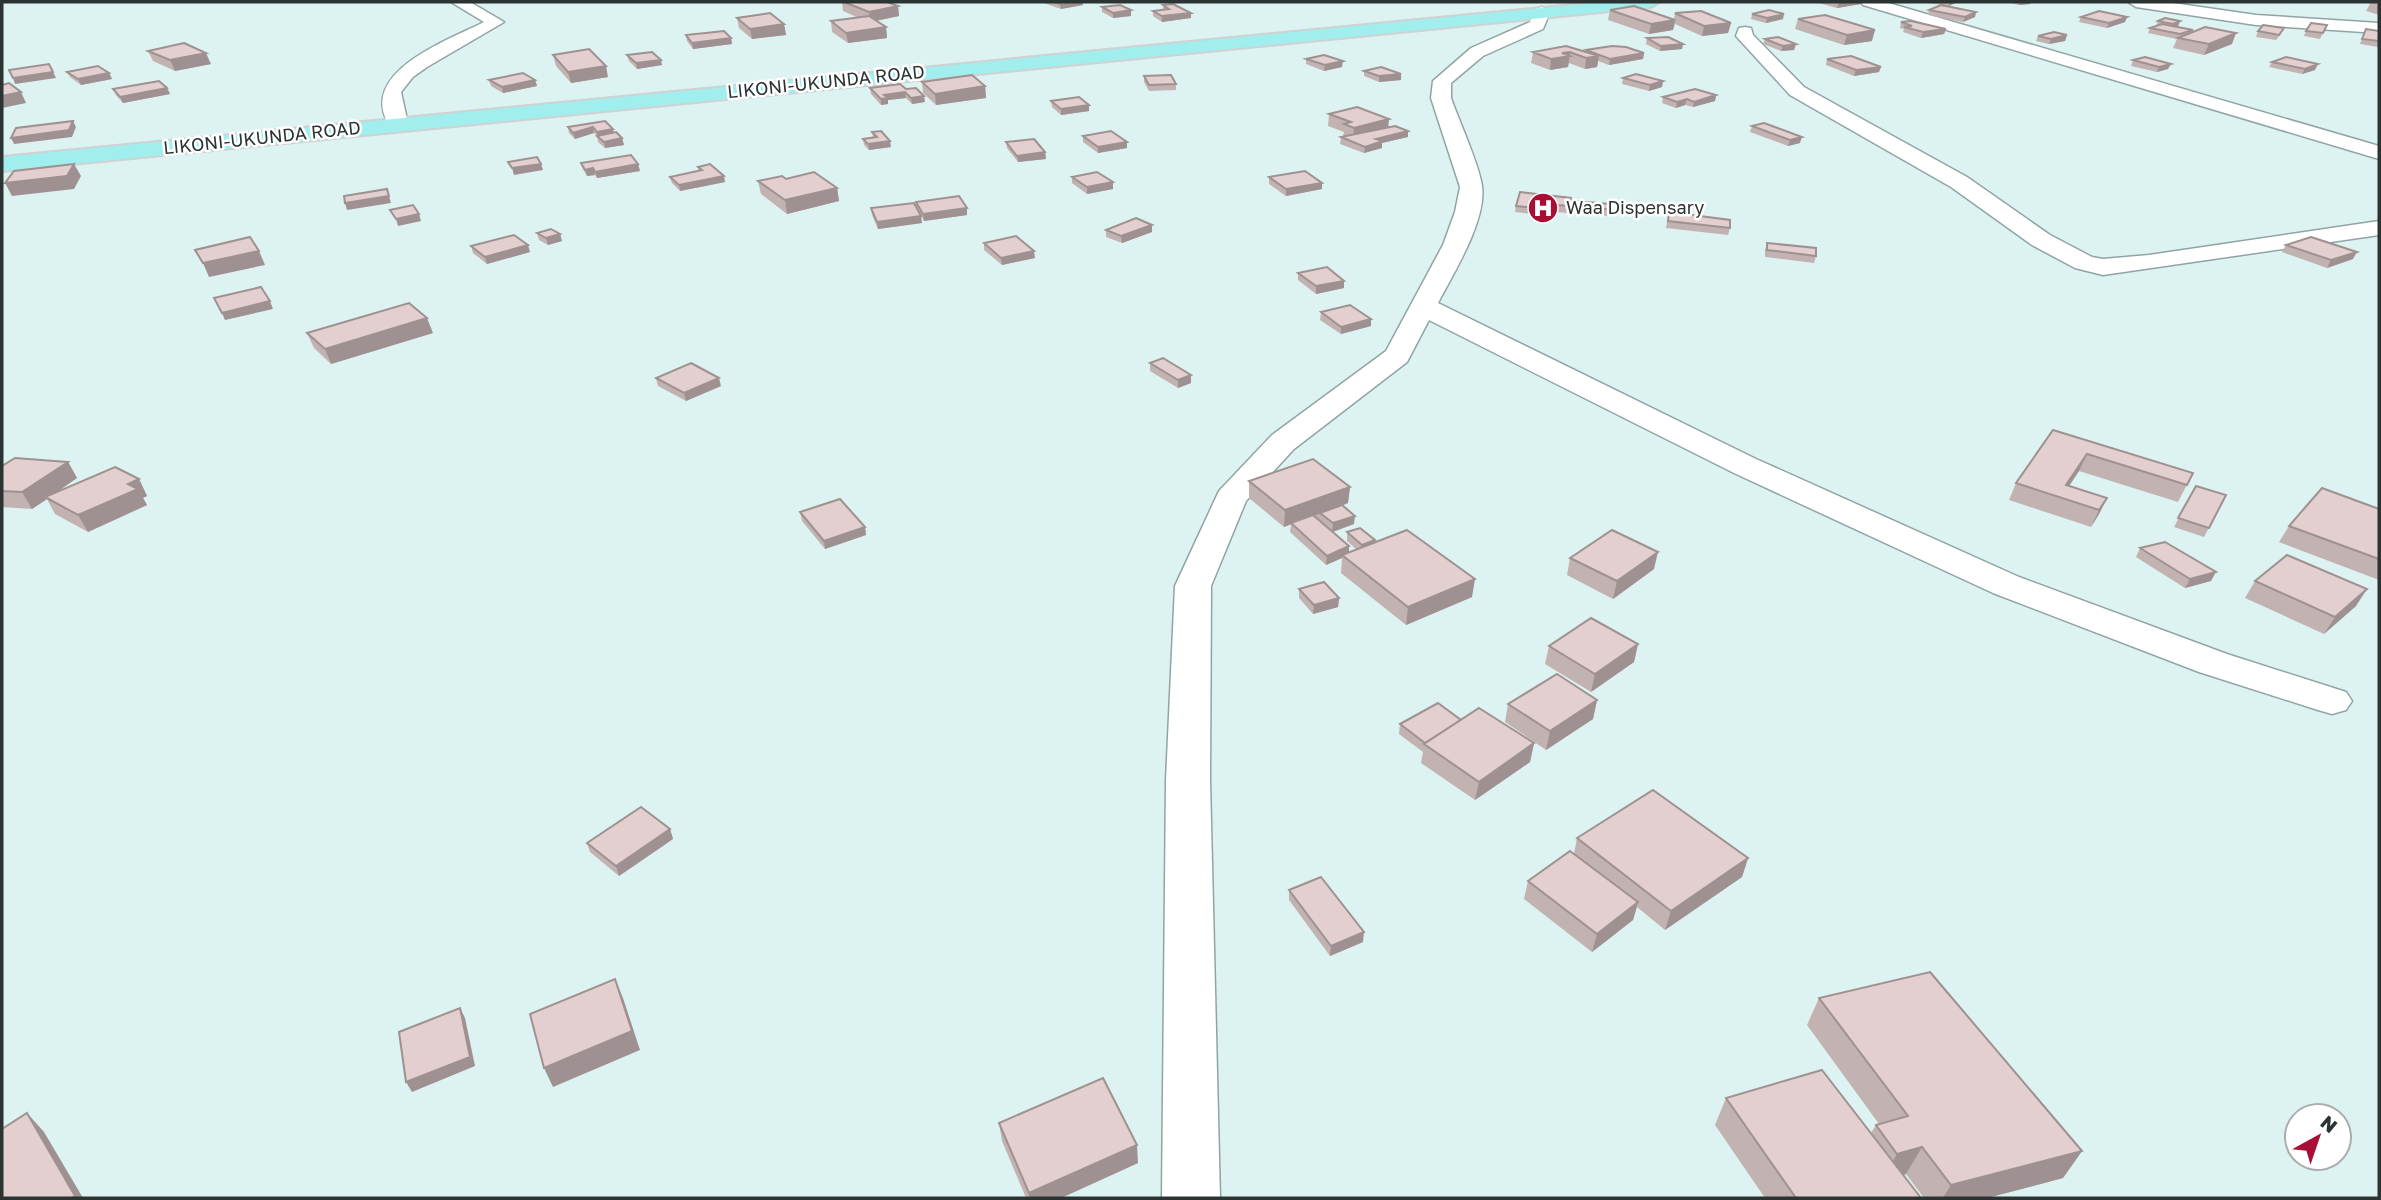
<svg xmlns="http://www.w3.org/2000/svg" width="2381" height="1200" font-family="'Golos Text',sans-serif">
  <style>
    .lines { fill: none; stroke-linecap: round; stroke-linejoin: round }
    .minor-casing { stroke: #90a4a4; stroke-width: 3 }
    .trunk-casing { stroke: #d0d2d2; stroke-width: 4 }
    .minor { fill: #fff; fill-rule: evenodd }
    .trunk { fill: #a0eeee; fill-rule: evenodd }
    .wall { fill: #c3b2b2 }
    .shaded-wall { fill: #9f9191 }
    .building { fill: #e3cfcf; stroke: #9f9191; stroke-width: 2 }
    .labels { text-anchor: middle; stroke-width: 5; stroke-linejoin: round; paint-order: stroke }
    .far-street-label { font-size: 18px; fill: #2b3333; stroke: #fff }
    .far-poi-label { font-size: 18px; fill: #2b3333; stroke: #fff; text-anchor: start }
  </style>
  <rect width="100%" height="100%" fill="#ddf3f2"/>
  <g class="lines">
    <!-- minor casing -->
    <g class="minor-casing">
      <g id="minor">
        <path d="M451 2H470L504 22 427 67 413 77 401 92 408 124 405 128H391C354 73 447 41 484 22Z"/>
        <path d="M1861 2H1885L2379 146V159L1863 5Z"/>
        <path d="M2128 2H2166L2256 15 2379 23V33L2256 25 2136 7Z"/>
        <path d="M1542 7 1550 12 1543 29 1483 56 1451 83V98C1459 121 1479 164 1482 186 1487 220 1453 274 1438 303L1756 459 2019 577 2227 654 2346 692 2352 701 2346 710 2332 714 2318 710 2199 672 1993 593 1734 473 1429 320 1407 362 1294 449 1246 501 1211 586 1210 780 1220 1198H1162L1166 780 1175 586 1219 491 1272 435 1386 351 1443 245 1455 212 1460 187 1431 98 1433 81 1471 48 1530 22 1536 9Z"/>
        <path d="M1745 27 1751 28 1753 35 1804 87 1967 177 2050 235 2092 257 2103 259 2149 255 2379 221V235L2103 275 2075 268 2032 245 1951 187 1790 95 1736 36 1739 28Z"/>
      </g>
    </g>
    <!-- trunk casing -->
    <g class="trunk-casing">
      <path id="trunk" d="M1603 2H1659L1651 7 2 171V157Z"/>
    </g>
    <!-- minor -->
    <use href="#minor" class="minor"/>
    <!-- trunk -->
    <use href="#trunk" class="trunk"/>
  </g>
  <!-- wall -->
  <g class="wall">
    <path d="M842 2H887L898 6 899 16 876 21 886 27 887 38 848 43 832 32 831 21 859 18 843 11Z"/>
    <path d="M1041 2H1095L1083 3V5L1061 9Z"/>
    <path d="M1815 2H1862L1861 4 1837 8Z"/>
    <path d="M1923 2H1957L1949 6Z"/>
    <path d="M2006 2H2031L2030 4 2019 5Z"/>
    <path d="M2371 2H2379V15L2366 11Z"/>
    <path d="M1163 5 1191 18 1162 22 1153 16V11L1163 10Z"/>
    <path d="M1102 7 1131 10V16L1113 18 1102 12Z"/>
    <path d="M1610 10 1674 19 1675 13 1731 23 1728 33 1702 36 1675 24 1673 30 1649 34 1608 20Z"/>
    <path d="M1929 10 1976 12 1975 17 1963 22 1928 15Z"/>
    <path d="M1752 14 1783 19 1766 23 1751 19Z"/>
    <path d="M2081 17H2127L2125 22 2107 28 2079 22Z"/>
    <path d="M737 18 784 24 786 35 752 39 739 28Z"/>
    <path d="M2165 18 2177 27 2232 44 2204 55 2173 48 2177 39 2148 33 2150 28 2156 26 2158 21Z"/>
    <path d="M1798 19 1872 41 1844 45 1795 29Z"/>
    <path d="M1901 22 1946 29 1944 34 1921 38 1903 32 1904 29 1900 28Z"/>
    <path d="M2327 25 2320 39 2304 36 2306 31Z"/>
    <path d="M2366 29 2379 31V44L2378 47 2360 44Z"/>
    <path d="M2258 31 2281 34 2276 40 2256 37Z"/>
    <path d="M686 35 731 38 732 44 693 49 687 41Z"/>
    <path d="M2067 35 2065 41 2049 44 2036 41 2038 36Z"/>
    <path d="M1647 38 1683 44 1682 49 1660 51 1646 44Z"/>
    <path d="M1765 39 1796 44 1794 50 1781 51 1763 44Z"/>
    <path d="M1586 50 1644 53 1643 59 1609 65 1598 61 1597 67 1585 69 1569 63 1568 67 1550 70 1531 63 1533 52H1586Z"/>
    <path d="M148 51 211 64 175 71 153 61Z"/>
    <path d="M553 55 608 77 571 83 556 66Z"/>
    <path d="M627 55 662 65 637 69 629 61Z"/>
    <path d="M1306 59 1342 67 1324 71 1306 64Z"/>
    <path d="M1827 59 1879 72 1854 76 1826 65Z"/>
    <path d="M2133 60 2168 69 2157 72 2131 66Z"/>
    <path d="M2272 62 2315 70 2302 74 2269 67Z"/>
    <path d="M1364 71 1401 80 1379 82 1364 76Z"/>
    <path d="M67 72 109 73 112 79 81 85 70 77Z"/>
    <path d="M1144 76 1176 84V90L1149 91 1144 82Z"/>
    <path d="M1623 78 1663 81 1662 87 1649 91 1622 84Z"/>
    <path d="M489 80H535L537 86 503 93 491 86Z"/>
    <path d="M922 82 985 86 986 98 936 105 923 93Z"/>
    <path d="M167 88 170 94 123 103 116 95 113 89Z"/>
    <path d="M870 88 906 89 925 102 912 104 906 98 888 100V104L881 105 871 94Z"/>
    <path d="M1716 95 1715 101 1693 107 1685 105 1676 108 1662 103 1663 97Z"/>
    <path d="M1051 101 1089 105V111L1061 115 1052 107Z"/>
    <path d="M1329 114 1389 127 1408 137 1382 143V148L1364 153 1340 144 1341 137 1343 136 1344 132 1328 126Z"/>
    <path d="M605 121 613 129 614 133 622 138 624 145 605 148 598 142 597 136 594 133 575 139 569 133 568 127Z"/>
    <path d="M1752 126 1800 143 1788 146 1750 132Z"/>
    <path d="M872 132 891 147 869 150 864 145 863 139 873 137Z"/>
    <path d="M1083 136 1127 142V148L1098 153 1083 142Z"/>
    <path d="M1006 142 1045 152 1046 159 1018 162 1007 148Z"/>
    <path d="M581 163 638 164 640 171 597 178 595 175 587 176 583 169Z"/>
    <path d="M698 167 725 182 680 191 672 183 670 177 699 171Z"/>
    <path d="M1072 177 1113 189 1087 194 1072 183Z"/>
    <path d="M1269 177 1322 183V189L1286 196 1269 184Z"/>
    <path d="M758 181 837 188 839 201 787 214 761 194Z"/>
    <path d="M1571 198 1568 213 1557 212 1556 217 1515 212 1516 206Z"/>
    <path d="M1576 201 1609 209 1608 216 1575 213Z"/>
    <path d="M916 202 967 208V215L924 221 919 212 922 223 878 229 872 215 871 208H916Z"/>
    <path d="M1669 212 1730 228 1728 235 1666 228Z"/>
    <path d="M1106 230 1152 232 1122 243 1106 237Z"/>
    <path d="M537 233 560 234 562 241 548 245 539 240Z"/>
    <path d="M984 243 1035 258 1002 265 984 250Z"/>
    <path d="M1767 243 1816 256 1814 263 1765 257V250Z"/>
    <path d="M2286 245 2353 259 2327 268 2282 252Z"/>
    <path d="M471 246 530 252 487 264 473 253Z"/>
    <path d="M1298 273 1344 281V288L1316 294 1298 280Z"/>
    <path d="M1321 312 1371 326 1341 334 1320 320Z"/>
    <path d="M307 333H433L331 364 314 348Z"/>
    <path d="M1150 363 1191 383 1178 388 1150 371Z"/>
    <path d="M656 378 721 386 686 401 658 386Z"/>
    <path d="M2053 430 2193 473 2178 502 2079 471 2069 486 2107 498 2099 514 2091 527 2009 500 2016 483Z"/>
    <path d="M68 462 77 478 57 492 139 479 147 496 143 498 147 505 88 532 55 514 47 499 32 509 2 507V466Z"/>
    <path d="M1249 481 1350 487 1348 503 1342 506 1354 524 1333 532 1349 553 1357 550 1347 541V532L1375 542 1472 597 1406 625 1341 573 1342 558 1326 565 1290 532 1291 524 1284 527 1249 498Z"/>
    <path d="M2196 486 2226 495 2204 537 2174 527Z"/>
    <path d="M2379 509V580L2279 542 2289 526Z"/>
    <path d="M800 512 865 527 866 535 825 549 802 521Z"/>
    <path d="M2140 548 2211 581 2185 588 2136 557Z"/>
    <path d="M1570 558 1654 569 1613 599 1567 575Z"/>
    <path d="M2255 581 2356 606 2324 634 2245 598Z"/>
    <path d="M1299 589 1339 598 1338 607 1313 614 1299 598Z"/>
    <path d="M1638 644 1634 662 1591 692 1545 664 1549 646Z"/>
    <path d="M1597 700 1593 719 1546 750 1505 722 1508 704Z"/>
    <path d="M1461 720 1534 743 1530 762 1475 800 1421 763 1423 752 1399 734 1400 724Z"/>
    <path d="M670 829 673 839 619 876 590 852 587 843Z"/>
    <path d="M1577 838 1748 858 1742 877 1665 930 1637 907 1633 920 1592 952 1524 899 1528 881 1574 854Z"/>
    <path d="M1289 890 1363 942 1330 956 1289 900Z"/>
    <path d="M1819 998 2082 1151 2063 1178 1987 1198H1924L1906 1174 1903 1175 1921 1198H1765L1715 1125 1726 1098 1871 1133 1876 1125 1879 1124 1807 1025Z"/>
    <path d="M999 1123 1138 1163 1061 1198H1026L1002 1141Z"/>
  </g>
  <!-- shaded-wall -->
  <g class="shaded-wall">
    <path d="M1074 2H1082L1083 5 1061 9 1060 4Z"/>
    <path d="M1839 2H1862L1861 4 1837 8Z"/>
    <path d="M1950 2H1957L1949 6Z"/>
    <path d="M2020 2H2031L2030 4 2019 5Z"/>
    <path d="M898 6 899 16 870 22 869 12Z"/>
    <path d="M1131 10V16L1113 18V13Z"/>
    <path d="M1976 12 1975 17 1963 22 1965 17Z"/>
    <path d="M1191 13V18L1162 22V16Z"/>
    <path d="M1784 14 1783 19 1766 23 1767 18Z"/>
    <path d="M2127 17 2125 22 2107 28 2109 23Z"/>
    <path d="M1675 20 1673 30 1649 34 1651 24Z"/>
    <path d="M2180 21 2178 27 2171 29 2173 24Z"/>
    <path d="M1731 23 1728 33 1702 36 1704 26Z"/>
    <path d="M784 24 786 35 752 39 750 29Z"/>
    <path d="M886 27 887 38 848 43 846 33Z"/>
    <path d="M1946 29 1944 34 1921 38 1923 32Z"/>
    <path d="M1875 30 1872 41 1844 45 1847 35Z"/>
    <path d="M2236 33 2232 44 2204 55 2209 44Z"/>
    <path d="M2067 35 2065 41 2049 44 2051 39Z"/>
    <path d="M731 38 732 44 693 49 692 43Z"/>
    <path d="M1683 44 1682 49 1660 51 1661 46Z"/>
    <path d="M1796 44 1794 50 1781 51 1783 46Z"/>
    <path d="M1570 52 1568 67 1550 70 1551 59 1562 53Z"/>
    <path d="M206 53 211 64 175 71 170 60Z"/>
    <path d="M1644 53 1643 59 1609 65 1610 59Z"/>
    <path d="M1599 56 1597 67 1585 69 1586 58Z"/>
    <path d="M661 60 662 65 637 69 636 63Z"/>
    <path d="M1343 61 1342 67 1324 71 1325 65Z"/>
    <path d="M2171 64 2168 69 2157 72 2159 67Z"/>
    <path d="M2318 64 2315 70 2302 74 2305 69Z"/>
    <path d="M606 66 608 77 571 83 568 72Z"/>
    <path d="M1881 67 1879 72 1854 76 1856 70Z"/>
    <path d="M53 72 56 78 15 84 13 78Z"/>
    <path d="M109 73 112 79 81 85 78 79Z"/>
    <path d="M1401 74V80L1379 82V76Z"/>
    <path d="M535 80 537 86 503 93 502 87Z"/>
    <path d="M1663 81 1662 87 1649 91 1650 85Z"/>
    <path d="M985 86 986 98 936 105 935 94Z"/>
    <path d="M167 88 170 94 123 103 120 97Z"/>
    <path d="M21 92 26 103 2 108V96Z"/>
    <path d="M905 92 906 98 888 100V104L881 105V99L884 95Z"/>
    <path d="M1716 95 1715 101 1693 107 1694 102Z"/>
    <path d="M924 96 925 102 912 104 911 98Z"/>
    <path d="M1687 99 1685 105 1676 108 1677 102Z"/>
    <path d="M1089 105V111L1061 115V109Z"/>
    <path d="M1389 119 1388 131 1353 140 1354 128Z"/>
    <path d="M73 121 76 127 72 137 14 144 11 138Z"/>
    <path d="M593 127 594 133 575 139 573 133Z"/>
    <path d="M613 129 614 135 598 138 597 132Z"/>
    <path d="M1408 131V137L1382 143V148L1364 153 1365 147 1376 139Z"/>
    <path d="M1802 137 1800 143 1788 146 1790 140Z"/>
    <path d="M622 138 624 145 605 148 604 142Z"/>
    <path d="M890 141 891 147 869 150 868 144Z"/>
    <path d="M1127 142V148L1098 153V147Z"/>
    <path d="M1045 152 1046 159 1018 162 1017 156Z"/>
    <path d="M74 164 81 176 74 189 12 196 5 183Z"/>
    <path d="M541 164 543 170 514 175 512 168Z"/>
    <path d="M638 164 640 171 597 178 595 172Z"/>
    <path d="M593 168 595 175 587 176 585 170Z"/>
    <path d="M724 176 725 182 680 191 679 185Z"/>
    <path d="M1113 182V189L1087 194V187Z"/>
    <path d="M1322 183V189L1286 196V189Z"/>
    <path d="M837 188 839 201 787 214 785 200Z"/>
    <path d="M387 189 391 203 347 210 345 203Z"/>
    <path d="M967 208V215L924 221 923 214Z"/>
    <path d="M419 214 421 221 398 226 396 219Z"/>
    <path d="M921 216 922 223 878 229 877 222Z"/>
    <path d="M1152 225V232L1122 243 1121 236Z"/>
    <path d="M560 234 562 241 548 245 546 238Z"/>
    <path d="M528 245 530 252 487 264 485 257Z"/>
    <path d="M259 251 265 265 209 277 203 263Z"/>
    <path d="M1034 251 1035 258 1002 265 1001 258Z"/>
    <path d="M2357 252 2353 259 2327 268 2331 260Z"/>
    <path d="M1344 281V288L1316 294V286Z"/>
    <path d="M270 301 273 309 225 320 222 313Z"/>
    <path d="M427 318 433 333 331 364 325 349Z"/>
    <path d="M1371 319V326L1341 334V327Z"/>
    <path d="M1191 375V383L1178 388V380Z"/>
    <path d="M719 378 721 386 686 401 684 393Z"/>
    <path d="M2087 454 2079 471 2061 498 2066 485Z"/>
    <path d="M68 462 77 478 48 498 45 497 47 499 32 509 22 492Z"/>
    <path d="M139 479 147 496 143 498 147 505 88 532 78 515 128 484Z"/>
    <path d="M1350 487 1348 503 1284 527 1285 510Z"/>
    <path d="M2107 498 2099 514 2091 527 2099 510Z"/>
    <path d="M1355 516 1354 524 1332 532 1333 523Z"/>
    <path d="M865 527 866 535 825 549 824 541Z"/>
    <path d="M1375 540 1374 549 1361 553 1362 545Z"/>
    <path d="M1349 546V555H1342V558L1326 565 1327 556Z"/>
    <path d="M1658 552 1654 569 1613 599 1617 581Z"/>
    <path d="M2216 572 2211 581 2185 588 2190 579Z"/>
    <path d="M1475 579 1472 597 1406 625 1408 607Z"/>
    <path d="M2367 589 2356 606 2324 634 2335 617Z"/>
    <path d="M1339 598 1338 607 1313 614 1314 605Z"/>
    <path d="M1638 644 1634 662 1591 692 1595 674Z"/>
    <path d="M1597 700 1593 719 1546 750 1550 731Z"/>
    <path d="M1534 743 1530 762 1475 800 1479 782Z"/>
    <path d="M670 829 673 839 619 876 616 866Z"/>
    <path d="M1748 858 1742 877 1665 930 1671 911Z"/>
    <path d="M1638 902 1633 920 1592 952 1597 934Z"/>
    <path d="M1364 932 1363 942 1330 956 1331 946Z"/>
    <path d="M615 979 623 998 640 1050 553 1087 544 1068Z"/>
    <path d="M460 1008 465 1018 475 1066 412 1092 406 1082Z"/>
    <path d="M27 1113 44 1132 83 1198H72Z"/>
    <path d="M1137 1145 1138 1163 1061 1198H1029V1193Z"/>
    <path d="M1922 1147 1906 1174 1882 1181 1897 1154Z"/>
    <path d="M2082 1151 2063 1178 1987 1198H1943L1951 1185Z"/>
  </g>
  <!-- building -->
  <g class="building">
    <path d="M844 2H887L898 6 869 12Z"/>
    <path d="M1054 2H1074L1060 4Z"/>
    <path d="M1173 4 1191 13 1162 16 1153 11 1169 9 1163 5Z"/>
    <path d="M1120 5 1131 10 1113 13 1102 7Z"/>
    <path d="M1941 5 1976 12 1965 17 1929 10Z"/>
    <path d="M1634 6 1675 20 1651 24 1610 10Z"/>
    <path d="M1769 10 1784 14 1767 18 1752 14Z"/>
    <path d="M1701 11 1731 23 1704 26 1675 13Z"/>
    <path d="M2099 11 2127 17 2109 23 2081 17Z"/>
    <path d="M770 13 784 24 750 29 737 18Z"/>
    <path d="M1825 15 1875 30 1847 35 1798 19Z"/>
    <path d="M869 16 886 27 846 33 831 21Z"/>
    <path d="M2165 18 2180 21 2173 24 2158 21Z"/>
    <path d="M1911 21 1946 29 1923 32 1904 27 1912 26 1901 22Z"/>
    <path d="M2311 23 2327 25 2323 33 2306 31Z"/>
    <path d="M2162 24 2193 30 2180 34 2150 28Z"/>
    <path d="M2263 25 2284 28 2279 35 2258 31Z"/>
    <path d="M2205 27 2236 33 2209 44 2178 38Z"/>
    <path d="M2366 29 2379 31V41L2362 39Z"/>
    <path d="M724 31 731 38 692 43 686 35Z"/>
    <path d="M2054 32 2067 35 2051 39 2038 36Z"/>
    <path d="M1668 37 1683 44 1661 46 1647 38Z"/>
    <path d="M1778 37 1796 44 1783 46 1765 39Z"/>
    <path d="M184 43 206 53 170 60 148 51Z"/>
    <path d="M1566 46 1599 56 1586 58 1570 52 1562 53 1570 56 1551 59 1533 52Z"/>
    <path d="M1612 46 1626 47 1644 53 1610 59 1586 50Z"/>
    <path d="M589 49 606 66 568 72 553 55Z"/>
    <path d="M652 52 661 60 636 63 627 55Z"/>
    <path d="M1324 55 1343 61 1325 65 1306 59Z"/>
    <path d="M1851 56 1881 67 1856 70 1827 59Z"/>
    <path d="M2145 57 2171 64 2159 67 2133 60Z"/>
    <path d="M2286 57 2318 64 2305 69 2272 62Z"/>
    <path d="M49 64 53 72 13 78 9 70Z"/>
    <path d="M98 66 109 73 78 79 67 72Z"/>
    <path d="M1381 67 1401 74 1379 76 1364 71Z"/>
    <path d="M523 73 535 80 502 87 489 80Z"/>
    <path d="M1636 74 1663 81 1650 85 1623 78Z"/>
    <path d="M972 75 985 86 935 94 922 82Z"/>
    <path d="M1171 75 1176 84 1149 85 1144 76Z"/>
    <path d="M159 81 167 88 120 97 113 89Z"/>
    <path d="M9 83 21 92 2 96V85Z"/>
    <path d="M900 84 906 89 916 88 924 96 911 98 905 92 884 95 888 98 881 99 870 88Z"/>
    <path d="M1695 89 1716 95 1694 102 1687 99 1677 102 1663 97Z"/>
    <path d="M1079 97 1089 105 1061 109 1051 101Z"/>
    <path d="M1357 107 1389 119 1354 128 1344 124 1351 122 1329 114Z"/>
    <path d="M73 121 69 130 11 138 16 128Z"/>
    <path d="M605 121 613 129 597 132 593 127 573 133 568 127Z"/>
    <path d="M1764 123 1802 137 1790 140 1752 126Z"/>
    <path d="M1395 126 1408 131 1376 139 1383 141 1365 147 1341 137Z"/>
    <path d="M881 131 890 141 868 144 863 139 877 137 872 132Z"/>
    <path d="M1111 131 1127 142 1098 147 1083 136Z"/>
    <path d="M616 132 622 138 604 142 597 136Z"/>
    <path d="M1034 139 1045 152 1017 156 1006 142Z"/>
    <path d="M631 155 638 164 595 172 593 168 585 170 581 163Z"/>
    <path d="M537 157 541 164 512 168 508 162Z"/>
    <path d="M74 164 67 176 5 183 14 171Z"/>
    <path d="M710 164 724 176 679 185 670 177 702 170 698 167Z"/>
    <path d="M1305 171 1322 183 1286 189 1269 177Z"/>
    <path d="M814 172 837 188 785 200 758 181 782 176 786 179Z"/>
    <path d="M1097 172 1113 182 1087 187 1072 177Z"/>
    <path d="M387 189 389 196 345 203 344 196Z"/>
    <path d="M1520 192 1571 198 1570 206 1558 205 1557 210 1516 206Z"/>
    <path d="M959 196 967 208 923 214 916 202Z"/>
    <path d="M1576 201 1609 204V209L1576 207Z"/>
    <path d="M914 203 921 216 877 222 871 208Z"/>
    <path d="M413 205 419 214 396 219 390 210Z"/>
    <path d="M1669 212 1730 220V228L1668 221Z"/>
    <path d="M1136 218 1152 225 1121 236 1106 230Z"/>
    <path d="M551 229 560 234 546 238 537 233Z"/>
    <path d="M514 235 528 245 485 257 471 246Z"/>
    <path d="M1016 236 1034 251 1001 258 984 243Z"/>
    <path d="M250 237 259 251 203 263 195 250Z"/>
    <path d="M2311 237 2357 252 2331 260 2286 245Z"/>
    <path d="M1767 243 1816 248V256L1767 250Z"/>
    <path d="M1327 267 1344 281 1316 286 1298 273Z"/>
    <path d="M261 287 270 301 222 313 214 298Z"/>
    <path d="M409 303 427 318 325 349 307 333Z"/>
    <path d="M1350 305 1371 319 1341 327 1321 312Z"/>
    <path d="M1163 358 1191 375 1178 380 1150 363Z"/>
    <path d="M691 363 719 378 684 393 656 378Z"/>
    <path d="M2053 430 2193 473 2187 485 2087 454 2066 485 2107 498 2099 510 2016 483Z"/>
    <path d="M15 458 68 462 22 492 2 491V466Z"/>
    <path d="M1313 459 1350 487 1285 510 1249 481Z"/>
    <path d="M115 467 139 479 128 484 138 489 78 515 45 497Z"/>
    <path d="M2196 486 2226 495 2209 528 2178 518Z"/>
    <path d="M2322 488 2379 509V559L2289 526Z"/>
    <path d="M840 499 865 527 824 541 800 512Z"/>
    <path d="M1342 505 1355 516 1333 523 1320 513Z"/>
    <path d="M1313 515 1349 546 1327 556 1291 523Z"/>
    <path d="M1360 528 1375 540 1362 545 1347 532Z"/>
    <path d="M1407 530 1475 579 1408 607 1342 555Z"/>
    <path d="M1612 530 1658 552 1617 581 1570 558Z"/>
    <path d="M2165 542 2216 572 2190 579 2140 548Z"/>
    <path d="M2287 555 2367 589 2335 617 2255 581Z"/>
    <path d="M1324 582 1339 598 1314 605 1299 589Z"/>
    <path d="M1591 618 1638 644 1595 674 1549 646Z"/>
    <path d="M1557 674 1597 700 1550 731 1508 704Z"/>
    <path d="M1438 703 1461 720 1425 743 1400 724Z"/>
    <path d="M1479 708 1534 743 1479 782 1424 744Z"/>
    <path d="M1653 790 1748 858 1671 911 1577 838Z"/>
    <path d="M641 807 670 829 616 866 587 843Z"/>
    <path d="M1570 851 1638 902 1597 934 1528 881Z"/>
    <path d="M1321 877 1364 932 1331 946 1289 890Z"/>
    <path d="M1930 972 2082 1151 1951 1185 1922 1147 1897 1154 1876 1125 1908 1116 1819 998Z"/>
    <path d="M615 979 632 1031 544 1068 530 1014Z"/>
    <path d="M460 1008 470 1057 406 1082 399 1032Z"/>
    <path d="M1822 1070 1921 1198H1796L1726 1098Z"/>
    <path d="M1103 1078 1137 1145 1029 1193 999 1123Z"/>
    <path d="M27 1113 75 1196 72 1198H2V1129Z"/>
  </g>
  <!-- icons -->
  <defs>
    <g id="hospital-disc" transform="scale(1.575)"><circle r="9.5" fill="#a80f35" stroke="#fff"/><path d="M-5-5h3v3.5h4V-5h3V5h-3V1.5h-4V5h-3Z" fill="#fff"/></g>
  </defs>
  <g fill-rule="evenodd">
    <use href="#hospital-disc" x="1543" y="208"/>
  </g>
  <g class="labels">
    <!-- far-street labels -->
    <g class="far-street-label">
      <text transform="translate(826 82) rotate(-6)" y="6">LIKONI-UKUNDA ROAD</text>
      <text transform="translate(262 138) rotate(-6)" y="6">LIKONI-UKUNDA ROAD</text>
    </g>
    <!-- far-poi labels -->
    <g class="far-poi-label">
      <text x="1566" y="214">Waa Dispensary</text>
    </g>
  </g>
  <!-- border -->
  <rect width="2381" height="1200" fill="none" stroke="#2b3333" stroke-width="7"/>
  <!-- north arrow -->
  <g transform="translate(2318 1137) rotate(40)"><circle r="33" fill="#ffffff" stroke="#aaadad" stroke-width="2"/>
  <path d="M0-5L12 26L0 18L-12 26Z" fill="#a80f35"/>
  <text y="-10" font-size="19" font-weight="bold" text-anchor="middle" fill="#2b3333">N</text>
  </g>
</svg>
